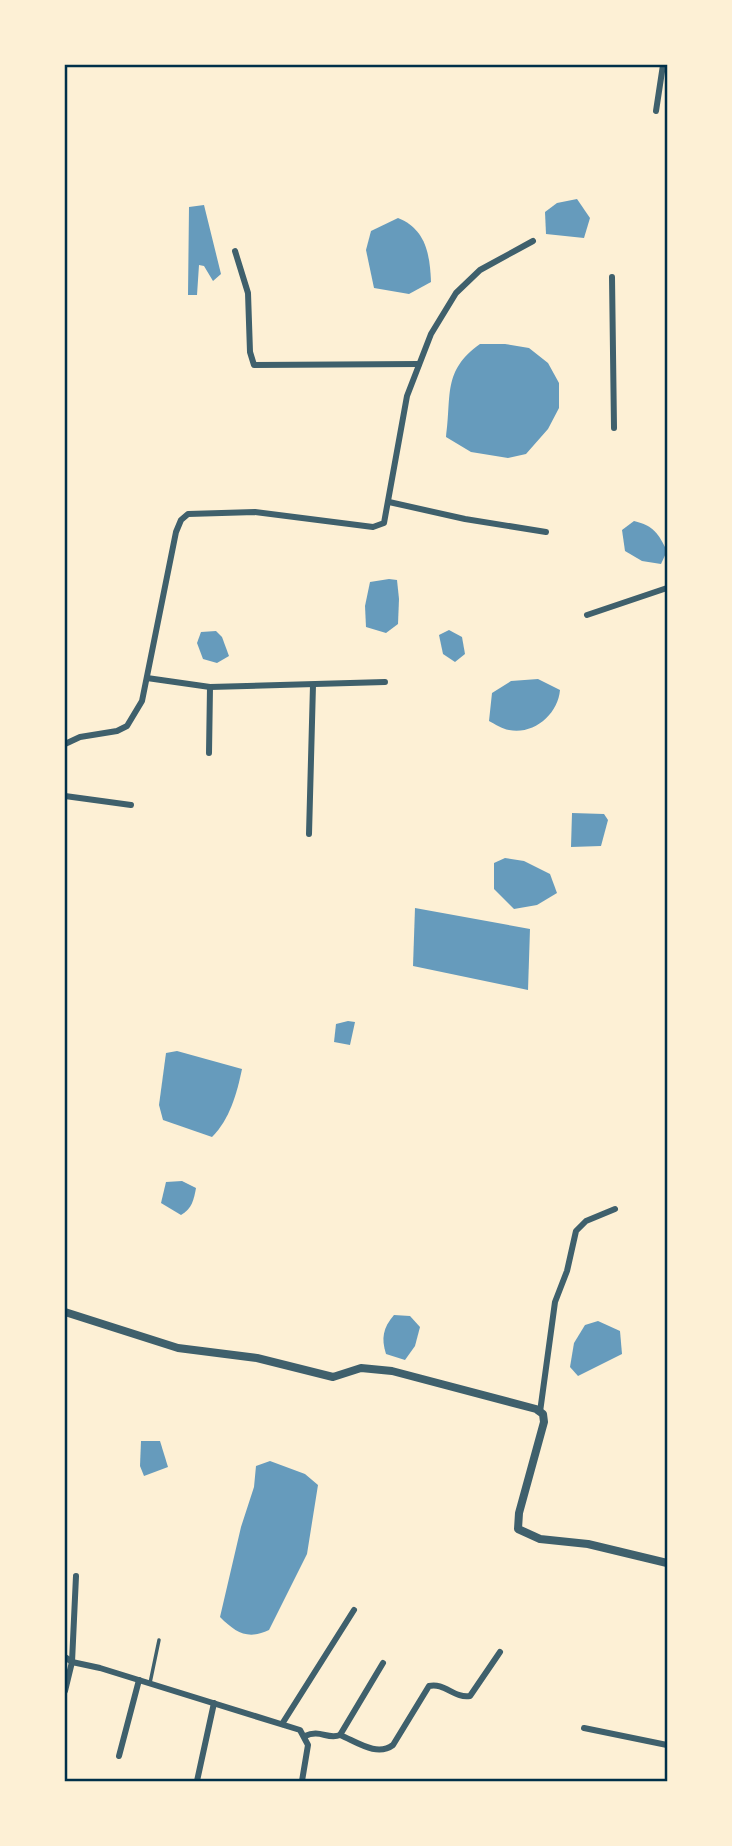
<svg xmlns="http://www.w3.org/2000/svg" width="732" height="1846" font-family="Karla,sans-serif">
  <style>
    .water { fill: #669bbc }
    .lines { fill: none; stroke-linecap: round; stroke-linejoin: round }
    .service { stroke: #3f606c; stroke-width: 3.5 }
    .minor { stroke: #3f606c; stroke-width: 6 }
    .tertiary { stroke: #3f606c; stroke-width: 8 }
    .neatline { fill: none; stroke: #003049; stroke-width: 2.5 }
  </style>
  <rect width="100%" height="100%" fill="#fdf0d5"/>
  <!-- water -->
  <g class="water">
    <path d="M577 199 590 218 584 238 546 234 545 212 557 203Z"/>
    <path d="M204 205 221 274 213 281 204 266 199 265 197 295H188L189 207Z"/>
    <path d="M398 218C426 229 430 255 431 282L409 294 374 288 366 250 371 231Z"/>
    <path d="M480 344H505L529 348 548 363 559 383V408L548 429 526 454 508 458 471 452 446 437C452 396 442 371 480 344Z"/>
    <path d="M634 521C654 526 658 533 667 551L661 564 642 561 625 551 622 530Z"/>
    <path d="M389 579 397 580 399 599 398 624 386 633 366 627 365 606 370 582Z"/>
    <path d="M449 630 462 637 465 654 455 662 443 654 439 635Z"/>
    <path d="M216 631 222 637 229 656 217 663 203 659 197 643 201 632Z"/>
    <path d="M538 679 560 690C558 714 534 735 509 730 502 729 495 724 489 721L492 693 511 681Z"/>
    <path d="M572 813 604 814 608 820 601 846 571 847Z"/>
    <path d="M505 858 524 861 550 874 557 893 537 905 514 909 494 889V863Z"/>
    <path d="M415 908 530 929 528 990 413 966Z"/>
    <path d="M348 1021 355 1022 350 1045 334 1042 336 1024Z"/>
    <path d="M177 1051 242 1069C237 1093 230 1119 212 1137L163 1120 159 1105 166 1053Z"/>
    <path d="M182 1181 196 1188C194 1199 192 1209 181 1215L161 1203 166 1182Z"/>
    <path d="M394 1315 410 1316 420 1327 415 1346 405 1360 386 1354C381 1338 383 1328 394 1315Z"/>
    <path d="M598 1321 620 1331 622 1354 578 1376 570 1367 574 1343 585 1325Z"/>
    <path d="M141 1441H160L168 1467 144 1476 140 1466Z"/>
    <path d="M270 1461 305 1474 318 1485 307 1554 269 1630C248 1640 236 1633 220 1617L241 1527 254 1487 256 1466Z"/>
  </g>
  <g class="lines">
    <!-- service -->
    <path class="service" d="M150 1683 159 1640"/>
    <!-- minor -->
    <g class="minor">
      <path d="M656 111 663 65"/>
      <path d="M235 251 248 293 250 352 254 365 419 364"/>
      <path d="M612 277 614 428"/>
      <path d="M389 502 465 519 546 532"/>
      <path d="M587 615 667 588"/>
      <path d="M147 678 210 687 385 682"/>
      <path d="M65 744 80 737 117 731 127 726 142 701 176 532 181 520 188 514 255 512 373 527 384 523 407 396 431 334 456 293 480 270 533 241"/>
      <path d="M209 753 210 687"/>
      <path d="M65 796 131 805"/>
      <path d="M309 834 313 685"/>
      <path d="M540 1412 555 1302 567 1271 576 1231 586 1221 615 1209"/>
      <path d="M65 1657 72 1662 100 1668 300 1730 308 1745 302 1781"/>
      <path d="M65 1691 72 1662 76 1576"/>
      <path d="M282 1724 354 1610"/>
      <path d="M584 1728 667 1745"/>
      <path d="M340 1735C357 1742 377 1757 393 1745L429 1686C444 1682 455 1699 470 1696L500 1652"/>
      <path d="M305 1736C320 1729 328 1740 340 1735L383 1663"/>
      <path d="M119 1756 139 1680"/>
      <path d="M197 1781 214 1703"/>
    </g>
    <!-- tertiary -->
    <path class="tertiary" d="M65 1312 178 1348 257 1358 333 1377 361 1368 392 1371 536 1409 543 1414 544 1422 519 1513 518 1529 540 1539 588 1544 667 1563"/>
  </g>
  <!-- border -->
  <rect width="732" height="1846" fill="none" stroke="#fdf0d5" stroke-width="133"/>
  <rect x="66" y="66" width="600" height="1714" class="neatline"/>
</svg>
